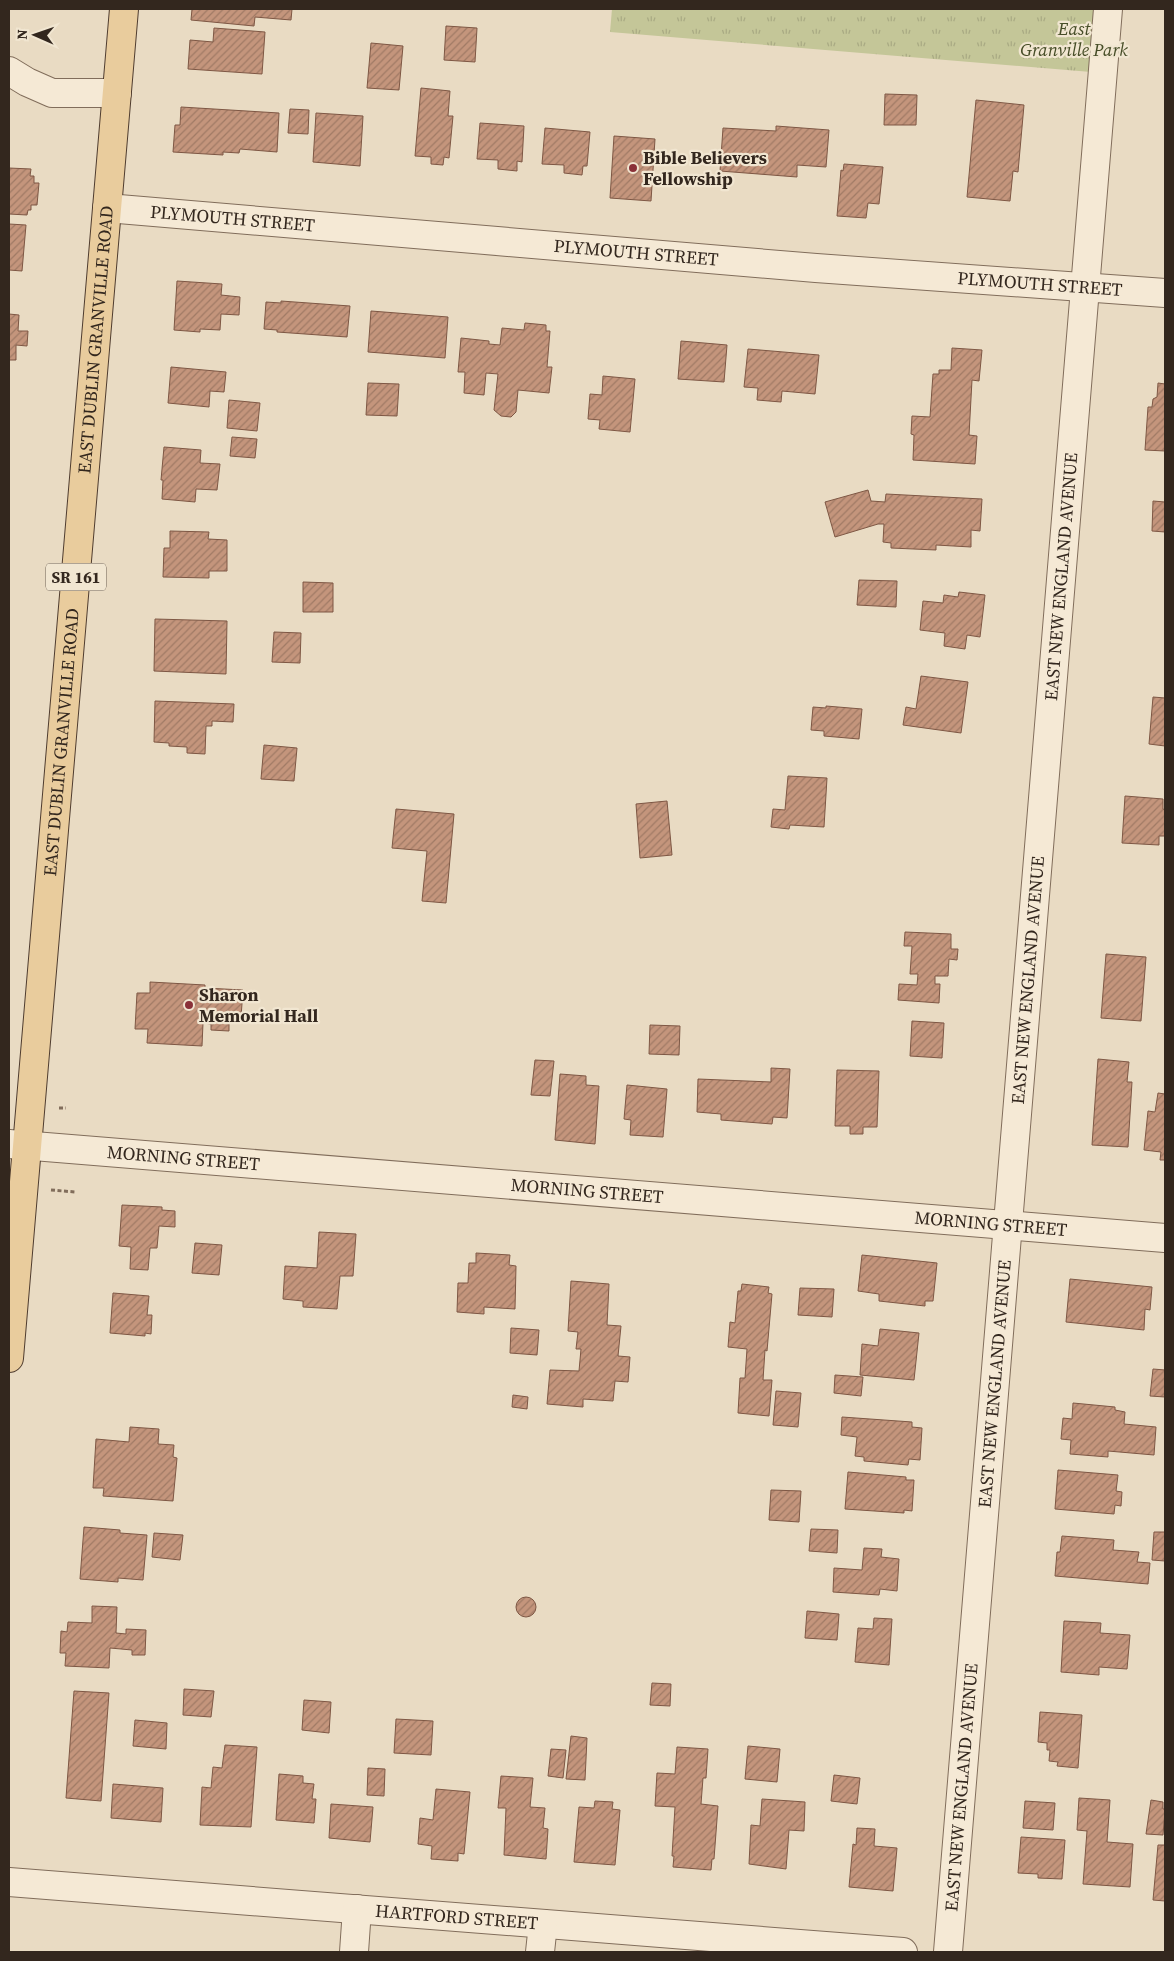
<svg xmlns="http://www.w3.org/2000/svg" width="1174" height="1961" font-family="'Source Serif 4',serif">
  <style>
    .park { fill: url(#park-tufts) }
    .building { fill: url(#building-hatch); stroke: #7e5744 }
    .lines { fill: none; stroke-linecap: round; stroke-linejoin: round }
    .minor-casing { stroke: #816d5b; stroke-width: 30 }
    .major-casing { stroke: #4f3c2f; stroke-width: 30 }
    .path { stroke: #816d5b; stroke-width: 3; stroke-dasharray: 4 2.5; stroke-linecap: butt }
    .minor { stroke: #f5e9d5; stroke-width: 28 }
    .major { stroke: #e9cc9d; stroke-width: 28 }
    .poi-dot { fill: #8a3138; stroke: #f1e6d1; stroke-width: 2 }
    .labels { text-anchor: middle; stroke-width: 4.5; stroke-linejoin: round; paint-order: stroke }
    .shield { fill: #f1e6d1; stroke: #6c6054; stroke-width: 1 }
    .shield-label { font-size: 16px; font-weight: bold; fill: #33271e }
    .park-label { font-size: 18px; font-style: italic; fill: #464d27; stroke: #f1e6d1 }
    .poi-label { font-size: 18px; font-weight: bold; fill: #33271e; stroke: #f1e6d1; text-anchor: start }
    .street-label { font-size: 18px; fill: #33271e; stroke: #f1e6d1 }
  </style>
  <defs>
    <pattern id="park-tufts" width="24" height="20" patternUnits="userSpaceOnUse" patternTransform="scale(1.25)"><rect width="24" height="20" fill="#c4c698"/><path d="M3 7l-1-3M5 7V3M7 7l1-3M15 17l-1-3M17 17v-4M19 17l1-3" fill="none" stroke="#a9aa83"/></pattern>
    <pattern id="building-hatch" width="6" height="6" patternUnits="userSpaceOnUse" patternTransform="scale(1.25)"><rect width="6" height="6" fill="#c4957c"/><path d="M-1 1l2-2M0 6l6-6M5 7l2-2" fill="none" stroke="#a07a65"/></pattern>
  </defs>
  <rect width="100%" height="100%" fill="#e9dbc3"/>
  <!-- park -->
  <path class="park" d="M612 9H1108L1103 73 610 32Z"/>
  <!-- building -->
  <g class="building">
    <path d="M192 9H292L291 20 255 17 254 26 191 20Z"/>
    <path d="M446 26 477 28 475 62 444 60Z"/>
    <path d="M214 28 265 32 262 74 188 69 190 40 213 42Z"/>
    <path d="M371 43 403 46 399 90 367 88Z"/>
    <path d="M421 88 450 91 448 116H453L449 158 444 157 443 165 431 164V157L415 156Z"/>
    <path d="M885 94 917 95 916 125H884Z"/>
    <path d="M976 100 1024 105 1018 172 1013 171 1010 201 967 197Z"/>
    <path d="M181 107 279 113 277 152 240 149 239 153 223 152V155L173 152 175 125H180Z"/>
    <path d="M290 109 309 110 308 134 288 133Z"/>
    <path d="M316 113 363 116 360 166 313 162Z"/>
    <path d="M480 123 524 126 522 162 517 161V171L498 169V160L477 159Z"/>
    <path d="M776 126 829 130 826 167 797 165V177L720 171 723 128 776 131Z"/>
    <path d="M545 128 590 132 587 166H583L582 175 564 173V165L542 164Z"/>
    <path d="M614 136 655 139 651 201 610 198Z"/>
    <path d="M844 164 883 167 879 204 868 203 866 218 837 216 841 170 843 171Z"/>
    <path d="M9 168 31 169 30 176H34V183H39L37 205H31V210H28L27 215 9 214Z"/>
    <path d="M9 224 26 225 22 271 9 270Z"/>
    <path d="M177 281 222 284 221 295 240 297 239 315 221 314 220 330 200 329V332L174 330Z"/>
    <path d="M281 301 350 306 347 337 277 332V330L264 329 266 302 281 303Z"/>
    <path d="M371 311 448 317 445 358 368 352Z"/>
    <path d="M9 314 19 315 18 331H28L27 346 16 345V360H9Z"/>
    <path d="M525 323 546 325V331H550L547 367H552L549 393 518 390 516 412 511 417 501 416 494 410 498 374 486 373 484 395 464 393 465 372H458L461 338 489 341V344L500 345 502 328 524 330Z"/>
    <path d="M681 341 727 345 724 382 678 379Z"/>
    <path d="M952 348 982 350 979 381 972 380 969 435 977 436 975 464 913 460 914 435 911 434 912 416 930 417 933 374H939V370H951Z"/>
    <path d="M748 349 819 355 815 394 782 391 781 402 757 400 758 388 744 387Z"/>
    <path d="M171 367 226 372 224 392 210 391 209 407 168 403Z"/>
    <path d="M603 376 635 379 630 432 599 429 600 420 588 419 590 394 602 395Z"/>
    <path d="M368 383 399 384 397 416 366 415Z"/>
    <path d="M1158 383 1165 384V451L1145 450 1148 407H1152L1153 399 1157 397Z"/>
    <path d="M229 400 260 403 257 431 227 428Z"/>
    <path d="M232 437 257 439 255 458 230 456Z"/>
    <path d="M164 447 201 450 200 463 220 464 217 490 196 489 195 502 162 499 163 480H161Z"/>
    <path d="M868 490 871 501 885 502 886 494 982 499 980 531 971 530V547L936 545V550L891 548V543L883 542 884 524H878L835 537 825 502Z"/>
    <path d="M1153 501 1165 502V532L1152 531Z"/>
    <path d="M170 531 209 532 208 539 227 540V571H209V578L163 577 164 548H170Z"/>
    <path d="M859 580 897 581 896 607 857 605Z"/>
    <path d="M303 582 333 583V612H303Z"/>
    <path d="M959 592 985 595 980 637 967 635 965 649 944 646 945 633 920 630 923 601 943 603 944 595 958 597Z"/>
    <path d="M155 619 227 621 226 674 154 671Z"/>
    <path d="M274 632 301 633 300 663 272 662Z"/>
    <path d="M921 676 968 682 961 733 903 725 906 707 916 709Z"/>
    <path d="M1153 697 1165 698V746L1149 744Z"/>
    <path d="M155 701 234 704 233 722 212 721V726H206L205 754 187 753V747L169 746V743L154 742Z"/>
    <path d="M826 706 862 709 859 739 824 736V731L811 730 813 707 826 708Z"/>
    <path d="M264 745 297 748 294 781 261 779Z"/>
    <path d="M788 776 827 778 824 827 790 825 789 829 771 827 773 809 785 810Z"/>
    <path d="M1125 796 1163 799V809L1165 810V836H1159V845L1122 843Z"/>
    <path d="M667 801 672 855 640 858 636 804Z"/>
    <path d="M396 809 454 814 446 903 422 901 427 851 392 848Z"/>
    <path d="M905 932 951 934V949H958L957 960 949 959 948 976H935V984H940L939 1003 898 1000 899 984 917 985 918 974H910L912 946H904Z"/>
    <path d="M1106 954 1146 957 1141 1021 1101 1018Z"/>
    <path d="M150 982 205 985V988L243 990 241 1017H229V1031L211 1030V1024L203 1023 202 1046 147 1043 148 1029H135L137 993H150Z"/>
    <path d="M912 1021 944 1023 942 1058 910 1056Z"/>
    <path d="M650 1025 680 1026 679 1055 649 1054Z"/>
    <path d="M1098 1059 1129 1062 1127 1082H1132L1128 1147 1092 1145Z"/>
    <path d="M535 1060 554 1061 550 1096 531 1095Z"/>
    <path d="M771 1068 790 1069 787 1118 773 1117 772 1124 721 1120V1114L697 1112 698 1079 771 1082Z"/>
    <path d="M837 1070 879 1071 877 1127H863V1134H850V1126H835Z"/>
    <path d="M560 1074 586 1076V1085L599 1086 595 1144 555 1140Z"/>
    <path d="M627 1085 667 1089 663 1137 630 1135 631 1120 624 1119Z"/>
    <path d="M1158 1093 1165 1094V1160H1160L1161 1152 1144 1150 1148 1111 1155 1112Z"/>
    <path d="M122 1205 162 1207V1210L175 1211V1227L159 1226 157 1248H150L148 1270 130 1269 131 1247 119 1246Z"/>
    <path d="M319 1232 356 1234 353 1276H340L337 1309 303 1307V1301L283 1299 285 1266 317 1268Z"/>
    <path d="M195 1243 222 1245 219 1275 192 1273Z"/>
    <path d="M476 1253 510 1255 509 1265 516 1266 515 1309 484 1307V1314L457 1312 458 1283H468L469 1263H476Z"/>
    <path d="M862 1255 937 1263 933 1301H925V1306L879 1301V1294L858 1291Z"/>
    <path d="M1070 1279 1152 1287 1150 1310 1145 1309 1144 1330 1066 1322Z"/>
    <path d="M571 1281 609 1284 607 1325 621 1326 618 1356 630 1357 628 1382 615 1381 613 1401 583 1399V1407L547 1404 550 1370 579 1371 581 1349H576L578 1332 568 1331Z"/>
    <path d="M742 1284 769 1287 768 1293 772 1294 767 1351 765 1350 763 1380H772L769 1416 738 1413 740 1378H745L747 1349 728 1347 730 1322 735 1323 738 1291H741Z"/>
    <path d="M800 1288 834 1289 832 1317 798 1315Z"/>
    <path d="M113 1293 149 1296 147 1315H152L151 1334 145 1333V1336L110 1333Z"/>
    <path d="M511 1328 539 1330 537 1355 510 1353Z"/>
    <path d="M880 1329 919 1333 914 1380 860 1375 862 1344 878 1346Z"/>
    <path d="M1153 1369 1165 1370V1397L1150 1396Z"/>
    <path d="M835 1375 863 1377 861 1396 834 1393Z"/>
    <path d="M776 1391 801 1393 798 1427 773 1425Z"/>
    <path d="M513 1395 528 1397 527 1409 512 1407Z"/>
    <path d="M1073 1403 1115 1407V1410L1125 1412 1124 1424 1156 1427 1154 1455 1108 1451V1457L1070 1454 1071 1440 1061 1439 1063 1418 1072 1419Z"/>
    <path d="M842 1417 912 1422V1427L922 1428 920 1460 909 1459 908 1465 864 1461V1457L855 1456 857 1437 841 1435Z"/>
    <path d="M130 1427 159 1429 158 1444 174 1445 173 1457 177 1458 173 1501 103 1496 104 1488H93L96 1439 129 1442Z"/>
    <path d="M1058 1470 1118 1475 1116 1491 1122 1492 1121 1506 1115 1505 1114 1514 1055 1509Z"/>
    <path d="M848 1472 906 1477V1480H914L912 1511 904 1510V1513L845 1509Z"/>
    <path d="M771 1490 801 1491 799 1522 769 1520Z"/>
    <path d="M84 1527 120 1530V1533L147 1535 143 1580 118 1578V1582L80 1579Z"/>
    <path d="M811 1529 838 1530 837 1553 809 1551Z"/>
    <path d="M1154 1532H1165V1561L1152 1560Z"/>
    <path d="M154 1533 183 1535 180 1560 152 1557Z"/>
    <path d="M1062 1536 1114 1540 1113 1550 1139 1552 1137 1562 1150 1563 1148 1584 1055 1576 1057 1552H1060Z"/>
    <path d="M864 1548 882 1549 881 1557 899 1559 897 1591 880 1589 879 1595 833 1592 834 1568 862 1570Z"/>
    <circle cx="526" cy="1607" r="10"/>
    <path d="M92 1606 117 1607 116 1633 126 1634V1629L146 1630 145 1655H132V1650L110 1648 109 1668 65 1666 66 1653H60L61 1631 67 1632 68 1622 92 1623Z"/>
    <path d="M807 1611 839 1614 837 1640 805 1638Z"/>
    <path d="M874 1618 892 1619 889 1665 855 1662 858 1628 873 1629Z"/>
    <path d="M1064 1621 1101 1623 1100 1633 1130 1635 1127 1669 1099 1667V1675L1061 1672Z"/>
    <path d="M652 1683 671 1684 670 1706 650 1705Z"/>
    <path d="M184 1689 214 1691 211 1717 183 1715Z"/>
    <path d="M74 1691 109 1693 101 1801 66 1798Z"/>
    <path d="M304 1700 331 1702 329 1733 302 1730Z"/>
    <path d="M1040 1712 1082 1715 1078 1768 1057 1766 1058 1762 1049 1761 1050 1750H1047V1743L1038 1742Z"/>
    <path d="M396 1719 433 1721 431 1755 394 1753Z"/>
    <path d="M135 1720 167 1723 166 1749 133 1746Z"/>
    <path d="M571 1736 587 1738 585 1780 566 1779Z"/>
    <path d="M225 1745 257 1747 251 1827 200 1825 202 1787 211 1788 213 1767 222 1768Z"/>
    <path d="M748 1746 780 1749 777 1782 745 1779Z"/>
    <path d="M677 1747 708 1749 706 1778H703L701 1804 718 1806 714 1859H712L711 1870 673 1867 674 1856H672L675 1807 655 1806 657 1773 675 1774Z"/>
    <path d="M551 1749 566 1750 563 1778 548 1776Z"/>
    <path d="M368 1768 385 1769 384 1796 367 1795Z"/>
    <path d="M279 1774 303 1776V1783L314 1784 312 1799H316L314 1823 276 1820Z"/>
    <path d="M834 1775 860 1778 857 1804 831 1801Z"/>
    <path d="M501 1776 533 1778 530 1807 545 1808 543 1828 548 1829 546 1859 504 1855 506 1808H498Z"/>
    <path d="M113 1784 163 1788 161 1822 111 1818Z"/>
    <path d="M436 1789 470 1792 464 1854 458 1853V1861L431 1859 432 1846 418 1844 420 1818 433 1820Z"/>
    <path d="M1079 1798 1110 1800 1107 1842 1133 1844 1130 1887 1083 1884 1087 1831 1077 1830Z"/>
    <path d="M762 1799 805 1802 804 1831 789 1830 786 1869 749 1864 751 1825 760 1826Z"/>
    <path d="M1151 1800 1163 1802V1809H1165V1811L1163 1835 1146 1834Z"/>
    <path d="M595 1801 613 1802 612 1809 620 1810 615 1865 574 1862 579 1807 594 1808Z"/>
    <path d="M1025 1801 1055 1803 1053 1830 1023 1828Z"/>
    <path d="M331 1804 373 1807 370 1842 329 1838Z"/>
    <path d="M857 1828 875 1829 874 1846 897 1848 893 1891 849 1887 853 1844 856 1845Z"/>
    <path d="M1021 1837 1065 1840 1062 1879 1038 1878V1874L1018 1873Z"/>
    <path d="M1158 1845H1165V1901L1153 1900Z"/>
  </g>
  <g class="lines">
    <!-- minor casing -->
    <g class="minor-casing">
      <g id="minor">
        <path d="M9 71 27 82 52 93H117"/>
        <path id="s1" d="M107 208 816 268 1165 293"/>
        <path id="s2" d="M9 1144 1165 1238"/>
        <path id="s3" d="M9 1882 903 1952"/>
        <path d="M354 1952 357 1909"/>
        <path d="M540 1952 543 1924"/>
        <path id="s4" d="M948 1952 1108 9"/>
      </g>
    </g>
    <!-- major casing -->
    <g class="major-casing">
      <g id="major">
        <path id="s5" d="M9 1358 124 9"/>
      </g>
    </g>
    <!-- path -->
    <g class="path">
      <path d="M59 1108H66"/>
      <path d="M51 1190 75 1192"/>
    </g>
    <!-- minor -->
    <use href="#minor" class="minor"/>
    <!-- major -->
    <use href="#major" class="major"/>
  </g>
  <!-- markers -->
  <g class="poi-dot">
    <circle cx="633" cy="168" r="5"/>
    <circle cx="189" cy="1005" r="5"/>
  </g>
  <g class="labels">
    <!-- shield labels -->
    <rect class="shield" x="46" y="563.5" width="60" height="27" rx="4"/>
    <g class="shield-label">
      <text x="76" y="583">SR 161</text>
    </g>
    <!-- park labels -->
    <g class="park-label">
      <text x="1074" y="35">East<tspan x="1074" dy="21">Granville Park</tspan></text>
    </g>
    <!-- poi labels -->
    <g class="poi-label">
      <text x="643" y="164">Bible Believers<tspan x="643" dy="21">Fellowship</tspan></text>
      <text x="199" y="1001">Sharon<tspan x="199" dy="21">Memorial Hall</tspan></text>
    </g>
    <!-- street labels -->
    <g class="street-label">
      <text dy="6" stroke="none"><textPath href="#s1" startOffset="126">PLYMOUTH STREET</textPath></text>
      <text dy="6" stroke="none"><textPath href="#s1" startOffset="531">PLYMOUTH STREET</textPath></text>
      <text dy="6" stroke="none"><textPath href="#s1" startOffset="936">PLYMOUTH STREET</textPath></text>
      <text dy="6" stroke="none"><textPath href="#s5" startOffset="1022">EAST DUBLIN GRANVILLE ROAD</textPath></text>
      <text dy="6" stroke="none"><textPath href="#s4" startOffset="1380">EAST NEW ENGLAND AVENUE</textPath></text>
      <text dy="6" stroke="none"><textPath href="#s5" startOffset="618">EAST DUBLIN GRANVILLE ROAD</textPath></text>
      <text dy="6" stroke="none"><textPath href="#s4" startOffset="975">EAST NEW ENGLAND AVENUE</textPath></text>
      <text dy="6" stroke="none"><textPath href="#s2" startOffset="175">MORNING STREET</textPath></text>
      <text dy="6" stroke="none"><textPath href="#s2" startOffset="580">MORNING STREET</textPath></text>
      <text dy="6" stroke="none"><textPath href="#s2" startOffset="985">MORNING STREET</textPath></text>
      <text dy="6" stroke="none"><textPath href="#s4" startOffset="570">EAST NEW ENGLAND AVENUE</textPath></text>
      <text dy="6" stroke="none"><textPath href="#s4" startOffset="165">EAST NEW ENGLAND AVENUE</textPath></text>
      <text dy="6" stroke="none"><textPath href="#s3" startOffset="449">HARTFORD STREET</textPath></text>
    </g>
  </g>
  <!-- border -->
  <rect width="1174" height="1961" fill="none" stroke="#33271e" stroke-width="20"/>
  <!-- north arrow -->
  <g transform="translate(35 35) rotate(272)" stroke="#f1e6d1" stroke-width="4" paint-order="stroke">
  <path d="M0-4L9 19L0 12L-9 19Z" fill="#33271e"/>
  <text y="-8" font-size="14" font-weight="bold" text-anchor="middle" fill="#33271e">N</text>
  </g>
</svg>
